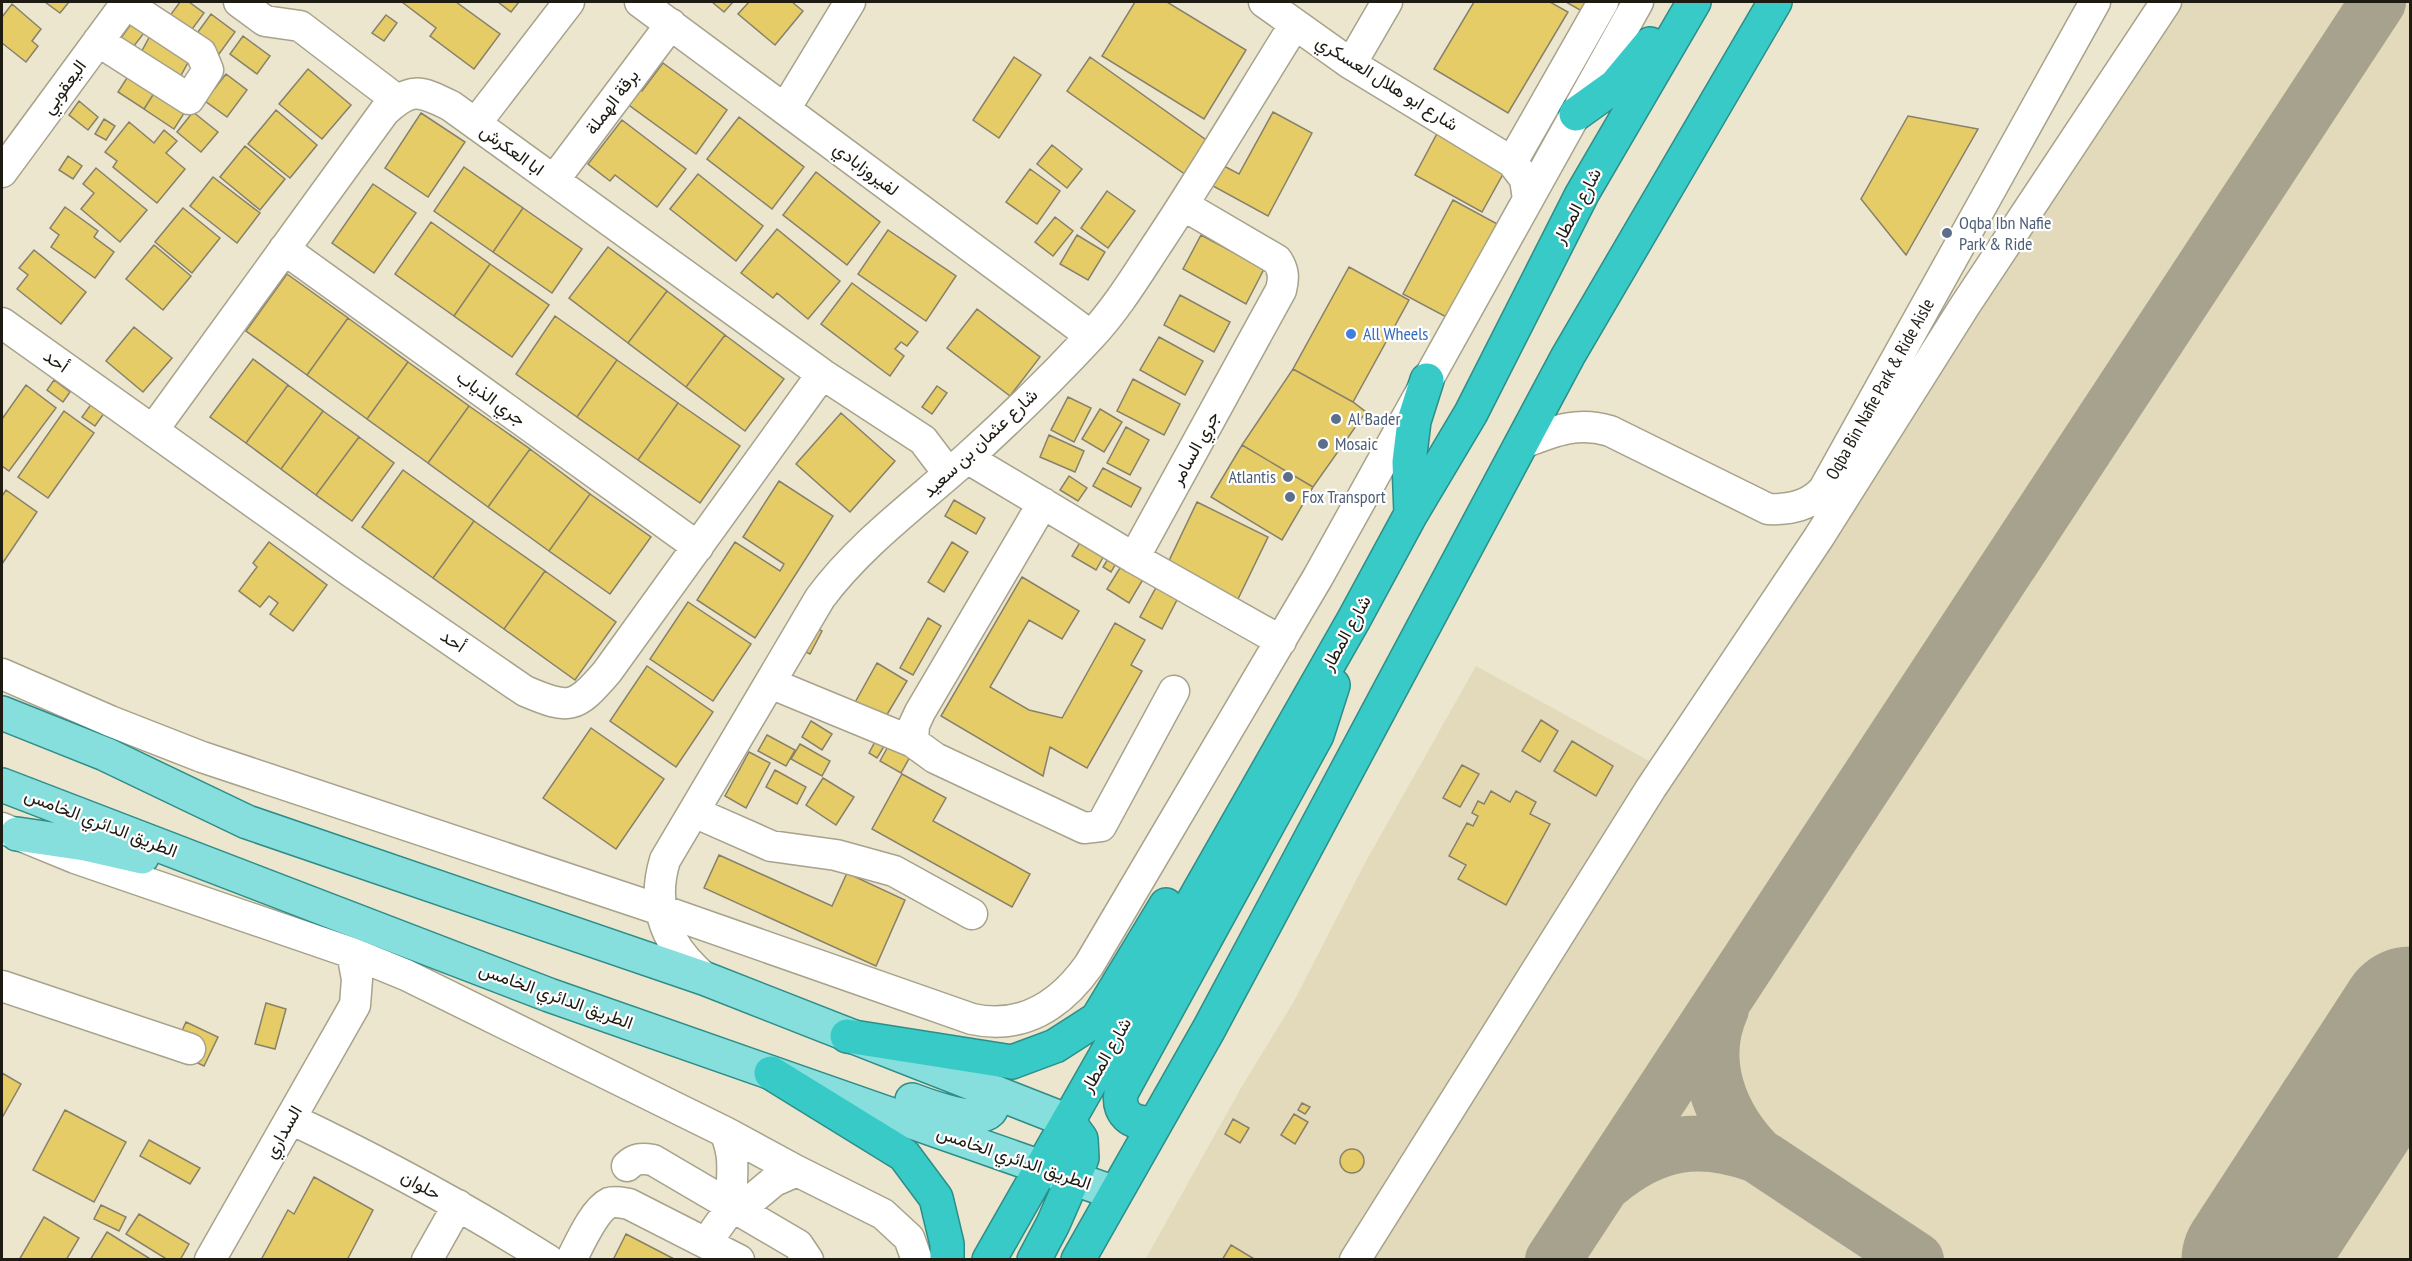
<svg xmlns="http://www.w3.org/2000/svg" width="2412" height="1261" viewBox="0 0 2412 1261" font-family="'PT Sans Narrow',Vazirmatn,sans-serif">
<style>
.built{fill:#e2daba}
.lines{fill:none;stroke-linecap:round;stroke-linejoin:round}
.taxiway{stroke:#a6a28e;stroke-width:56}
.runway{stroke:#a6a28e;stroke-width:141}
.building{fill:#e6cc66;stroke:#87816b;stroke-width:1.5}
.minor-casing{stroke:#a7a28b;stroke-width:33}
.major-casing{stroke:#2e8d88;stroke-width:36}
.highway-casing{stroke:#2e8d88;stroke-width:36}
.minor{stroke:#fff;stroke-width:30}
.major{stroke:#87dfdd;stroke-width:33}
.highway{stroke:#37cac7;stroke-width:33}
.service-dot{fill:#5c6f8a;stroke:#fff;stroke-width:2}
.shop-dot{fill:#3f7fe0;stroke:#fff;stroke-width:2}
.labels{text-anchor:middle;stroke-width:4.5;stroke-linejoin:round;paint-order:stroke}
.street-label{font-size:18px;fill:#1e1b13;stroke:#fff}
.service-label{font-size:18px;fill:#4e5e75;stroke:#fff;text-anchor:start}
.shop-label{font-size:18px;fill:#366cbe;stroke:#fff;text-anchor:start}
</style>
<rect width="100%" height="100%" fill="#ebe6cd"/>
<path class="built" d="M2150,2H2410V1259L1145,1260L1241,1088L1293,1003L1365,863L1476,666L1653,763L1814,532L1950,303L2086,93Z"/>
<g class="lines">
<path class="taxiway" d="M1721,1009C1698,1061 1719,1116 1757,1155L1916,1260
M1607,1181C1655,1141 1699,1134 1757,1155
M1553,1260L2378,2"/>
<path class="runway" d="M2252,1260L2410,1017"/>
</g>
<path class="building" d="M45,2H69L60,13Z
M180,2H189L204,13L190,32L169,17Z
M402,2H456L500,34L474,69L430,36L436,28Z
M498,2H519L511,12Z
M712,2H733L724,12Z
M749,2H792L803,11L775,45L738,14Z
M1135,2H1167L1246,50L1204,119L1102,56Z
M1474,2H1550L1568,12L1508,113L1434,69Z
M1566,2H1594L1587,14Z
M12,4L41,29L32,41L38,46L26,62L2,43V17Z
M211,14L235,32L219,54L195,36Z
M386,15L397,23L384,41L372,33Z
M131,24L144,33L130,51L118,42Z
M151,34L192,55L178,81L137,60Z
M243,36L270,56L257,74L230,54Z
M1014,57L1041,75L999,138L973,120Z
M1090,57L1209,142L1186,175L1067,91Z
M663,63L727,110L696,154L626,103L637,88L642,91Z
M308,69L351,105L322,139L279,104Z
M132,70L158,87L144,109L118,92Z
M226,74L247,90L227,117L205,101Z
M158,87L188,107L174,129L144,109Z
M79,101L98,117L88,130L69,115Z
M276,110L317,145L290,178L248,144Z
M193,112L218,132L201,152L177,132Z
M1273,112L1312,133L1268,216L1213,186L1224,166L1239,174Z
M421,113L465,142L428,197L385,168Z
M1908,116L1978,129L1906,255L1861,199Z
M739,117L804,167L772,209L707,159Z
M104,119L115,126L106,140L95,134Z
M622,120L686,169L657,207L615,175L610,181L588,164Z
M129,122L154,143L164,130L177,141L166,153L185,169L157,203L113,167L117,161L105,152Z
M1440,128L1508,165L1482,212L1415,175Z
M1052,145L1082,169L1067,188L1037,164Z
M245,146L285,179L260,210L220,177Z
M68,156L82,166L73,179L59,170Z
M464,167L523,208L493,252L434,211Z
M96,168L147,210L120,242L81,209L94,193L83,184Z
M1030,169L1060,191L1037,224L1006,202Z
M816,172L880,222L847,265L783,215Z
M698,174L763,226L736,261L670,209Z
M213,177L260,213L237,243L190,206Z
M373,184L416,213L374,273L332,243Z
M1107,191L1135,211L1108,248L1081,228Z
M1453,200L1501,226L1450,319L1403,294Z
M65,207L98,231L94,237L114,252L95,278L51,247L59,235L50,228Z
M183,208L220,238L192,273L155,242Z
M523,208L582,249L552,293L493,252Z
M1055,217L1073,231L1053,256L1035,242Z
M431,222L490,264L454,316L395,274Z
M777,229L840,281L808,319L777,293L773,298L741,273Z
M888,230L956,276L926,321L858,274Z
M1077,235L1105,252L1088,280L1060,264Z
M1201,235L1264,269L1246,304L1183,269Z
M154,245L191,276L163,310L126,279Z
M608,247L667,291L628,343L569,298Z
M34,250L86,292L61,324L17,289L28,275L19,268Z
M490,264L549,305L512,357L454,316Z
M1349,267L1409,300L1353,402L1293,369Z
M287,274L348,318L307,375L246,331Z
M852,283L918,332L907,346L901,342L895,349L904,356L890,376L821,324Z
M667,291L725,335L686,387L628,343Z
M1180,295L1230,322L1214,352L1164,325Z
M977,309L1040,357L1010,396L947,348Z
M555,316L617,360L577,417L516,374Z
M348,318L408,362L367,419L307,375Z
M134,327L172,358L143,392L106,361Z
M725,335L784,379L745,431L686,387Z
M1159,337L1203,361L1185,395L1140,370Z
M253,359L288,385L246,443L210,417Z
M617,360L678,403L638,460L577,417Z
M408,362L469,406L428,463L367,419Z
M1293,369L1353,402L1366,412L1313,487L1242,445Z
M1133,379L1180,404L1164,435L1117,411Z
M54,380L70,392L63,402L47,390Z
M26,385L56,408L9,471L2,466V419Z
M288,385L323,411L281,469L246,443Z
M937,386L947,393L932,414L922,407Z
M1068,397L1091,408L1074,442L1051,430Z
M92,403L105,412L95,426L82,417Z
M678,403L740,446L700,503L638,460Z
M469,406L530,449L488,507L428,463Z
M1100,409L1122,422L1104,452L1082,439Z
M64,411L94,433L48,498L18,477Z
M323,411L359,437L316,495L281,469Z
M841,413L895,461L850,512L796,464Z
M1126,427L1149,440L1130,475L1107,463Z
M1049,435L1084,451L1075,472L1040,457Z
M359,437L394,463L352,521L316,495Z
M1242,445L1313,487L1282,540L1211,497Z
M530,449L590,494L549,551L488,507Z
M1103,468L1141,488L1131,507L1093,486Z
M403,470L474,521L433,578L362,527Z
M1069,476L1087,488L1078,501L1060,490Z
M779,481L833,516L755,638L697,600L735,542L780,571L784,564L743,537Z
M6,490L37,512L2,564V496Z
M590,494L651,537L610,594L549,551Z
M954,500L985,518L976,534L945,516Z
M1197,502L1268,537L1237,601L1166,567Z
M474,521L545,571L504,629L433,578Z
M1082,539L1106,552L1096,570L1072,556Z
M269,542L327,585L293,631L270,614L278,603L269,596L260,607L239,591L257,567L253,563Z
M952,542L968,552L944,592L928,582Z
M1111,554L1119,558L1111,572L1103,567Z
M1123,563L1145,576L1129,603L1107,589Z
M545,571L616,622L575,680L504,629Z
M1022,577L1079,611L1062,639L1029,620L990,687L1029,710L1062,718L1115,623L1145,640L1131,665L1142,671L1087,768L1050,747L1043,776L941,716Z
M1159,582L1180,594L1162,629L1140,617Z
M688,602L751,644L713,701L650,659Z
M928,618L941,626L913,675L900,668Z
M813,626L822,631L810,654L800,649Z
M877,663L907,681L882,723L853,706Z
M647,666L713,712L676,767L610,721Z
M1541,720L1558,731L1540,762L1522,751Z
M811,721L832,734L822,750L802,737Z
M591,728L664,779L616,849L543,798Z
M767,735L795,750L786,766L758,751Z
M877,738L886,743L877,758L869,753Z
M1572,741L1613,766L1596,796L1554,771Z
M890,743L911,755L901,773L880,761Z
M800,744L830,761L822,776L791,759Z
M749,752L770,763L746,808L725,796Z
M1462,765L1479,774L1460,807L1443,798Z
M775,770L806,787L797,804L766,787Z
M902,774L946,798L933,821L1030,874L1012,907L872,829Z
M823,778L854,797L836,825L806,805Z
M1491,791L1510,802L1516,791L1536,802L1530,814L1550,824L1506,905L1458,879L1466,865L1449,856L1467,823L1473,826L1478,816L1472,813L1478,801L1484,804Z
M719,855L832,906L847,873L905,900L876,966L704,888Z
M266,1003L286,1009L275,1049L255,1044Z
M186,1022L218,1037L204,1066L187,1058L180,1035Z
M2,1073L21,1084L3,1116L2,1115Z
M1302,1103L1310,1107L1305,1114L1298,1110Z
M65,1110L126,1142L94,1202L33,1170Z
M1294,1114L1308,1122L1295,1144L1281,1135Z
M1233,1119L1249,1128L1240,1143L1225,1134Z
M149,1140L200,1168L190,1184L140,1156Z
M1340 1161a12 12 0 1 1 24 0a12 12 0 1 1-24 0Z
M314,1177L373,1210L347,1260H261L288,1210L294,1214Z
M101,1205L126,1217L119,1231L94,1219Z
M139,1214L189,1244L180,1260H168L126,1234Z
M44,1217L79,1238L66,1260H19Z
M107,1232L152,1260H90Z
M626,1234L676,1260H613Z
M1231,1245L1256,1260H1222Z"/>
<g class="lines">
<g class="minor-casing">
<path id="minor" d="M239,2L265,21L300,26L397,100
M640,2L1091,336
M1264,2L1351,64L1512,162L1525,179L1528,199
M98,41L189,99L208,70L201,53L125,3
M1351,64L1387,2
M785,109L850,2
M476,123L569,2
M1512,162L1603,2
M2,172L127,2
M554,180L671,24
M284,249L698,547
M2,323L350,571L525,691C570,710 575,709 607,672L822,374
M153,430L384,112C411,87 419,90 451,106L822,374L923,440L948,473
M1523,443C1554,431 1578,421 1610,431L1768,509C1790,510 1810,506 1824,489L2095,2
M967,458L1134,558L1281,641
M1043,503L920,712L914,725L913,742L935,758L1084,828L1101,826L1174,691
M1134,558L1281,290C1284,278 1284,271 1277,260L1183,205
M2,674L110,721L202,757L661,910L972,1019C1022,1030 1060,1006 1089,965L1318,577L1638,2
M770,683L913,742
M694,812L771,846L836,855L894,871L972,914
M2,828L75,858L352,953L406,975L725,1132L797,1171L883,1214L909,1238L917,1260
M706,979C668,948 650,909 665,860L820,598C861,543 917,503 968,457C1010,419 1052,378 1091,336C1118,307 1138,273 1160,240C1207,169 1250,96 1295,24
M2,986L190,1049
M291,1119C379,1161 465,1207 548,1260
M725,1132C738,1163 729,1176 733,1205
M627,1166C635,1158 642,1158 653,1160L798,1245L808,1260
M706,1243L733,1205L750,1201L774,1181L797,1171
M210,1260L355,1005L357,979L352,953
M427,1260L458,1205
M571,1260C579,1245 594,1210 609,1203C615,1201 623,1203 629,1204L739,1260
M1355,1260L1651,788L1819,537L1964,307L2166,2"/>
</g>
<g class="major-casing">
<path id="major" d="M2,713L105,754L247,822L706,979L1068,1121
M2,785L549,995L1115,1193
M17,834L85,844L142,857
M912,1100C928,1106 977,1125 990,1111C994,1106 995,1098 997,1093"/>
</g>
<g class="highway-casing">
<path id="highway" d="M1576,114L1615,86L1650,44
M1411,514L1409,462L1414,421L1427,380
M847,1036L1012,1062L1055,1046L1097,1019L1166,905
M771,1073L904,1155L936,1198L947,1244V1260
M1156,1121C1136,1127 1117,1116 1121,1093L1317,735L1333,685
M989,1260L1353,621L1411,514L1471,413L1582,194L1694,2
M1034,1260L1053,1224L1082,1158L1081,1139L1068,1121
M1078,1260L1209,1029L1568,356L1775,2"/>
</g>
<use href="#minor" class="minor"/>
<use href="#major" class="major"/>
<use href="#highway" class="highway"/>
</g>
<g class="service-dot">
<circle cx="1947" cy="233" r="6"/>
<circle cx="1336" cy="419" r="6"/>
<circle cx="1323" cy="444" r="6"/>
<circle cx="1288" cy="477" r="6"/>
<circle cx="1290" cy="497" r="6"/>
</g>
<circle class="shop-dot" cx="1351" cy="334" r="6"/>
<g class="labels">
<g class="street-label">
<text transform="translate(1387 83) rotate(32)" y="6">شارع ابو هلال العسكري</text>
<text transform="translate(64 87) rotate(-54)" y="6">اليعقوبي</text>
<text transform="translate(612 102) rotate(-53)" y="6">برقة الهملة</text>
<text transform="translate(512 150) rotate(36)" y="6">ابا العكرش</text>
<text transform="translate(866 169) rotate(37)" y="6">لفيروزابادي</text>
<text transform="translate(1577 206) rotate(-62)" y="6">شارع المطار</text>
<text transform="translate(56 361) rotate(35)" y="6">أحد</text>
<text transform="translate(1880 389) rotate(-61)" y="6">Oqba Bin Nafie Park &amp; Ride Aisle</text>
<text transform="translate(491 398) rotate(36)" y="6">جري الذياب</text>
<text transform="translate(980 443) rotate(-43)" y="6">شارع عثمان بن سعيد</text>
<text transform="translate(1195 448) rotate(-61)" y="6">جري السامر</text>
<text transform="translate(1346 633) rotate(-61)" y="6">شارع المطار</text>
<text transform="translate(453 641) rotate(34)" y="6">أحد</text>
<text transform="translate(101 823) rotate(21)" y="6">الطريق الدائري الخامس</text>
<text transform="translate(556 996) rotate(20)" y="6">الطريق الدائري الخامس</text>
<text transform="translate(1106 1055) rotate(-60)" y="6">شارع المطار</text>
<text transform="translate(283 1132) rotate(-60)" y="6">السداري</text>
<text transform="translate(1014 1158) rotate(19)" y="6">الطريق الدائري الخامس</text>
<text transform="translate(421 1185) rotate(29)" y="6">حلوان</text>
</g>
<g class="service-label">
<text x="1959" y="229">Oqba Ibn Nafie<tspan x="1959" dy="21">Park &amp; Ride</tspan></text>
<text x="1348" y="425">Al Bader</text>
<text x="1335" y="450">Mosaic</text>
<text x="1276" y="483" text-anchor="end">Atlantis</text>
<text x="1302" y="503">Fox Transport</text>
</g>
<g class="shop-label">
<text x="1363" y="340">All Wheels</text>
</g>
</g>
<rect width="2412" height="1261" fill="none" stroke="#1e1b13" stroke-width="6"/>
</svg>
